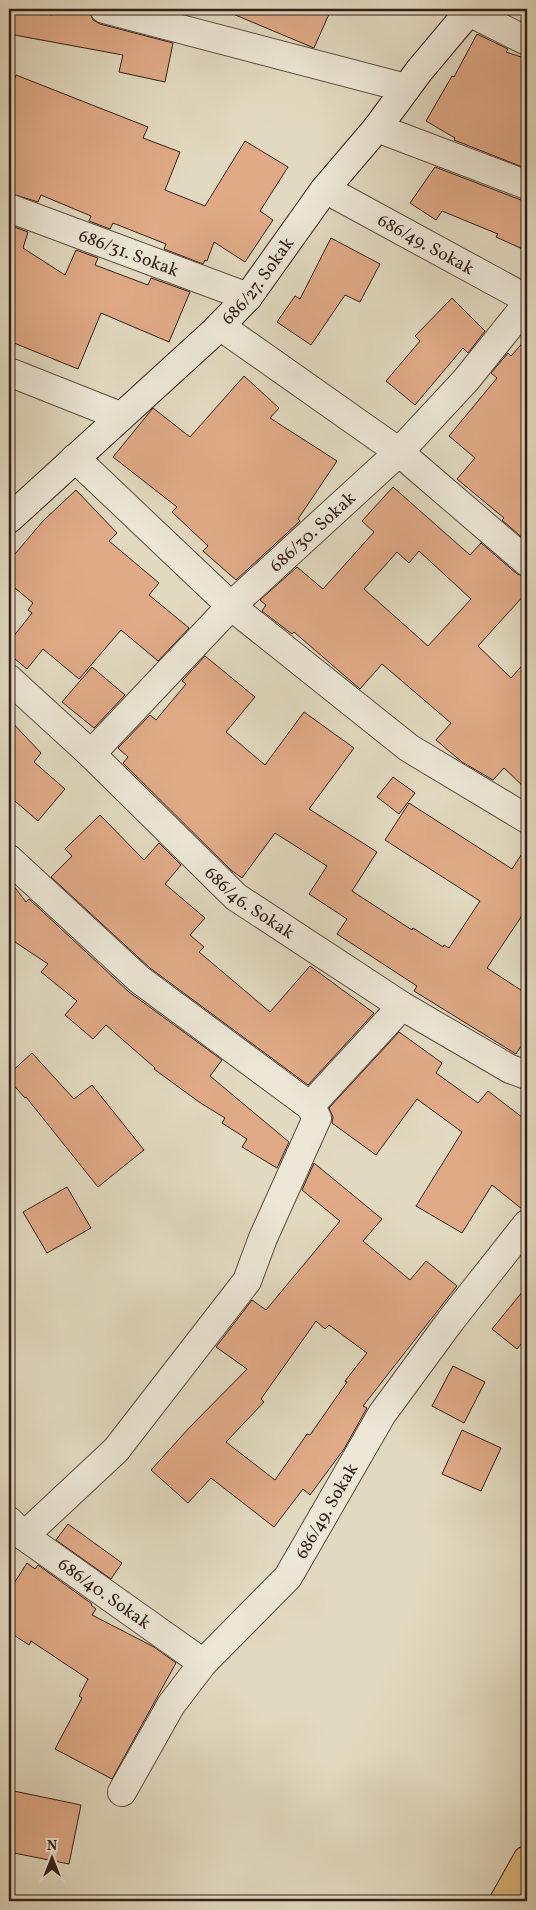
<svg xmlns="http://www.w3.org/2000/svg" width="536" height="1910" viewBox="0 0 536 1910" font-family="Vollkorn,serif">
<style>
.building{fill:#e0aa87;stroke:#321e17;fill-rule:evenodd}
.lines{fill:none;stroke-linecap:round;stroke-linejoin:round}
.street-casing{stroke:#5e4d41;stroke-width:30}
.secondary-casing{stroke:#321e17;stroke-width:30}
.highway-casing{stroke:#321e17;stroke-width:30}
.street{stroke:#ece7d6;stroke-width:28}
.secondary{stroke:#ece7d6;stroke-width:28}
.highway{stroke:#e1bd80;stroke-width:28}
.labels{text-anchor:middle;stroke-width:4;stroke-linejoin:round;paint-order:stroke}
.street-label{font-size:18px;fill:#321e17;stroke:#ece7d6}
</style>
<rect width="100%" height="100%" fill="#e2dac0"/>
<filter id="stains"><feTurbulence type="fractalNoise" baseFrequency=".004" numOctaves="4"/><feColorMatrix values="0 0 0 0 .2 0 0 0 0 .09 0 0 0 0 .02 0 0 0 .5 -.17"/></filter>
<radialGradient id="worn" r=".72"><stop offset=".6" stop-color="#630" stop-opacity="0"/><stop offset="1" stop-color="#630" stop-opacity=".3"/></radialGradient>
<path class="building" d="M9,9H27L52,15L53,9H75L89,11L93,20L100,24L173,43L165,82L119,72L123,55L9,34Z
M221,9H316L329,14L314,48Z
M477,34L508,49L506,52L527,59V163L525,168L454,140L455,138L426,121L452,76L454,77Z
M16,75L148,127L143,138L180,152L165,190L205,206L245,141L288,167L260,211L273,220L245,262L214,242L207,261L205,260L203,264L164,249L166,244L113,223L110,229L89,221L91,216L41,195L38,202L9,193V93Z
M435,167L521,200H527V251L496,237L498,234L442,211L436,220L410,203Z
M9,225L28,232L23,248L65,275L76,250L98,258L95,265L148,285L151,278L190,292L169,342L101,313L78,369L9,341Z
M331,238L380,264L360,302L345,295L311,345L277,322L295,296L300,299Z
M452,298L485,331L468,353L463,348L415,405L386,381L420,341L415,336Z
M527,338V542L502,520L504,518L457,479L475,458L449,436L497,378L491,373L508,353L511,356Z
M244,376L279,408L270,418L337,461L298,519L300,521L299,522L236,580L203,551L208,546L172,512L177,507L113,457L153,408L190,437Z
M393,487L470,555L481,543L517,574L527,577V592L478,646L511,678L527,660V790L504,768L493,780L462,762L436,740L451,723L382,664L360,689L294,632L292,634L262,611L266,605L260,600L297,567L323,589L374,532L362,521ZM419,551L471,599L428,646L364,589L397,552L409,563Z
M76,490L117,533L109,541L159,583L149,595L189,628L158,661L121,630L79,679L43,649L27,669L9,654V642L32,613L28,610L33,603L9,583V561L43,521Z
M205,656L255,697L226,732L265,765L304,712L354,748L309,809L377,852L352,891L412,930L413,928L443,947L444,945L449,948L480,901L385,840L409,803L512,869L527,846V908L487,968L527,994V1037L516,1054L414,991L417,986L337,934L347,919L309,894L327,866L275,833L242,878L231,870L123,763L128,757L118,748L150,715L156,720L186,684L182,681Z
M92,667L125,695L94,728L62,702Z
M9,719L41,753L34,762L65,789L38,821L9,796Z
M393,777L415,793L399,814L377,797Z
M100,815L144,860L159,843L181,865L165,884L205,918L190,935L204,947L199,952L270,1012L310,966L374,1013L308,1085L150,968L51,877L72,856L65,849Z
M9,880L26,902L29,899L129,992L222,1060L210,1076L289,1142L277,1168L242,1147L247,1139L222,1123L225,1118L199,1102L154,1069L155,1068L106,1025L93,1039L65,1015L77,1001L41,972L48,964L9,938Z
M399,1032L442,1063L436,1073L478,1103L488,1091L527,1121V1209H522L492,1185L462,1233L416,1206L462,1132L417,1099L376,1155L332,1123L333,1117L329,1108Z
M32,1053L74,1099L92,1085L144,1150L98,1187L26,1097L25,1098L9,1080V1074Z
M314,1163L382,1219L363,1241L410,1280L426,1261L457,1286L363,1406L367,1408L344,1449L310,1495L303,1489L274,1527L211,1478L188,1503L151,1470L189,1428L247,1369L216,1347L252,1300L266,1310L340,1221L302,1190ZM316,1321L325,1329L329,1325L367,1353L345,1381L347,1382L310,1435L307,1434L275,1480L226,1442L264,1402L261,1399Z
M67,1187L91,1228L47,1253L23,1212Z
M527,1286V1337L517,1349L492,1329Z
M453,1366L485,1382L464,1423L432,1406Z
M462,1430L501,1448L481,1491L442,1474Z
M68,1524L122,1563L111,1579L56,1540Z
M27,1563L35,1569L38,1565L92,1604L91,1605L96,1609L92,1615L154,1647L176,1663L112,1779L55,1749L82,1698L79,1696L88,1679L31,1641L29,1645L9,1632V1591Z
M9,1790L81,1805L69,1864L9,1852Z"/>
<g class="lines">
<g class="street-casing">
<g id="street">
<path d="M104,9L406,88"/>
<path d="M469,12L527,41"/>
<path d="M377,128L527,185"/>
<path id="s1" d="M325,189L527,299"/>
<path id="s2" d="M9,208L248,297"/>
<path d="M220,326L399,452L527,562"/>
<path d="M9,372L120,416"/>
<path d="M75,458L231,606L409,748L527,819"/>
<path id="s3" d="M9,679L91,754L236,897L402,1006L510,1069L527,1075"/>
<path id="s4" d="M91,754L231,606L399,452L466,380L527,304"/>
<path d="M9,859L140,980L310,1106L317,1118L263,1238L247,1281L116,1450L24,1536"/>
<path d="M310,1106L402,1006"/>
<path id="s5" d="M9,1521L24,1536L203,1663"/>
<path id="s6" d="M122,1792L171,1705L203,1663L288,1577L382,1414L451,1320L527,1224"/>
</g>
</g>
<g class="secondary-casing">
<g id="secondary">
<path id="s7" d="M9,519L215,331L248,297L325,189L377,128L419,71L471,9"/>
</g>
</g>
<g class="highway-casing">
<path id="highway" d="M504,1901L527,1860"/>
</g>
<use href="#street" class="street"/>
<use href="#secondary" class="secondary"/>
<use href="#highway" class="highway"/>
</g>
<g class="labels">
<g class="street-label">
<text dy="6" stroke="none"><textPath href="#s1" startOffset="115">686/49. Sokak</textPath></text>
<text dy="6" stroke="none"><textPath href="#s2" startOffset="128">686/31. Sokak</textPath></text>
<text dy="6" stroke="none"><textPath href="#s7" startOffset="345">686/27. Sokak</textPath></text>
<text dy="6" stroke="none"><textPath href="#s4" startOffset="314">686/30. Sokak</textPath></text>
<text dy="6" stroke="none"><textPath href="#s3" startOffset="329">686/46. Sokak</textPath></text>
<text dy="6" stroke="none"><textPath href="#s6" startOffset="350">686/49. Sokak</textPath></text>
<text dy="6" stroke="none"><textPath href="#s5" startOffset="120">686/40. Sokak</textPath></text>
</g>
</g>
<rect width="536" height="1910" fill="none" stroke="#e2dac0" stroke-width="30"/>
<rect x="10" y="10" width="516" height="1890" fill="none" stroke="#321e17" stroke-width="2.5"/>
<rect x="15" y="15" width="506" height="1880" fill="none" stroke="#321e17"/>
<g transform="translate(52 1858)" stroke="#ece7d6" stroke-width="4" paint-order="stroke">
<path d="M0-4L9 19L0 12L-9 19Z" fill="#321e17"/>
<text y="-8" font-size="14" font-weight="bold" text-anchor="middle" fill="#321e17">N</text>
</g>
<rect width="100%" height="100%" filter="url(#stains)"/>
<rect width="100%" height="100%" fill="url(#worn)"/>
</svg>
